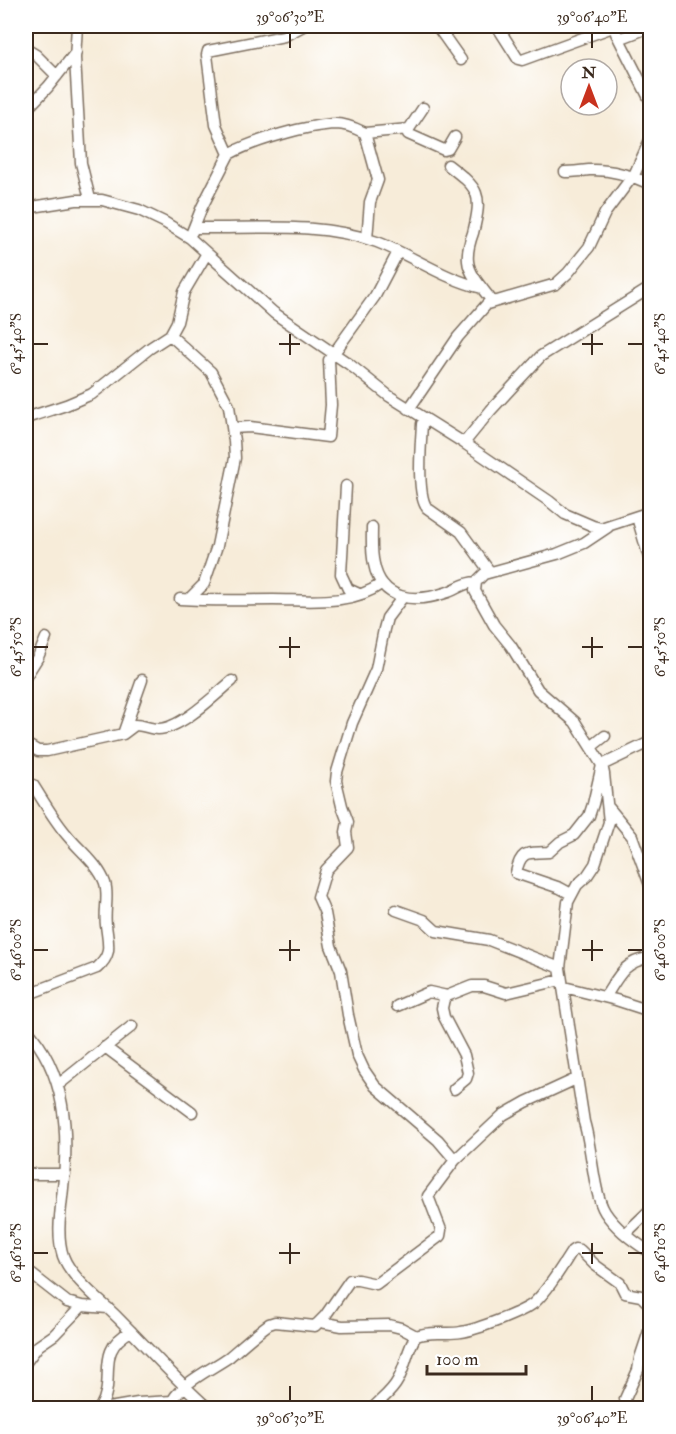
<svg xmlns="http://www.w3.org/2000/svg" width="676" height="1434" viewBox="0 0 676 1434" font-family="'IM FELL Double Pica',serif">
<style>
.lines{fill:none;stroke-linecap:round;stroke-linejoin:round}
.minor-casing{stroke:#7d6e5f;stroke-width:13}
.minor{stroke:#fff;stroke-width:10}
.ticks{fill:none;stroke:#3b2a1e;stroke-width:2}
.neatline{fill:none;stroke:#3b2a1e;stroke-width:2}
.ticks-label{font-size:15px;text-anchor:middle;fill:#3b2a1e}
</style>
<rect width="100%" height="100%" fill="#fff"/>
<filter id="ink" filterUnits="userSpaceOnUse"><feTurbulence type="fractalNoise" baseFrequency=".0167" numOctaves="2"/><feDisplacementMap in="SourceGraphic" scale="12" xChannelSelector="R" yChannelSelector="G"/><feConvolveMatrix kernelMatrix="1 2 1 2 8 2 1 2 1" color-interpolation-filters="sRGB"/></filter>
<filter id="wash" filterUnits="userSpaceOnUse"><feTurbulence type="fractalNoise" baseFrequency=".008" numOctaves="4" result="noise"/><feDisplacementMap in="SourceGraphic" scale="24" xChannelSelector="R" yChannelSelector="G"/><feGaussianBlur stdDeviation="1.35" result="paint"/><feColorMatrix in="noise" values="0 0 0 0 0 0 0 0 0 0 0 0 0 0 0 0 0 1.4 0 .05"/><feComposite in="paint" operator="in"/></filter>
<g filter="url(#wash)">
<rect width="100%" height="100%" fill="#f7ecd9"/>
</g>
<g filter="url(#ink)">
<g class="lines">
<g class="minor-casing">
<path id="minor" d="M77,26L75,58L81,163L90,199
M437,26L461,60
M497,26L518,59L522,60L613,27
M616,33L619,39L650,27
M619,39L650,100
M26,49L36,55L57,76
M26,110L48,87L76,52
M407,130L408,134L444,150L448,149L455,137
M365,133L409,129L423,108
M229,154C255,140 307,125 336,124C345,124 355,128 363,132L365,133L378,180L370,202L367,239
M448,165C479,189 483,193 473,233C470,241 467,252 468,261C469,275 484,290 492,301
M565,172C573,172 581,171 589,170C612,169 631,175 650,184
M26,208L76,200H102L139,210L164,222L190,238L274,313L349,364L389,396L464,443L549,501L565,514L593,526L601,528L650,512
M194,228C255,229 318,221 377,242C413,256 444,279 482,288
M192,232L202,207L229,154L216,125L207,55L208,51L284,36L303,26
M170,335L211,372L229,406L234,441L235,458L217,546L204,584L189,599
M409,409L458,337L487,304L556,284L568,273L589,247L605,213L635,173L650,140
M26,418L66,405L92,394L150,348L170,335L177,322L184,292L207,253
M424,418L422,424C421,443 416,494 427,508L461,532L490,572
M233,428L250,427L328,437L331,405L329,360L375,296L398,252
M464,443L491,410L541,356L650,288
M346,486L341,574L348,589L359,594
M637,517L650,561
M372,527C372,539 371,552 374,564C381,601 415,603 445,593C456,590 464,582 476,582
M608,527L584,543L557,554L484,574L476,582L475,591L494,625L511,646L538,690L575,722L602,765L604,774L609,822L595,864L587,876L577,885L568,902L560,968L584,1122C592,1147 593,1193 605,1212C616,1229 634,1242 650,1252
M402,598L387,618L384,629L376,669L352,723L337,772L336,781L342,806L348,822L346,832L348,847L326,870L318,897L325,913L331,946L341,971L348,1015L357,1055L364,1070L375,1086L438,1140L455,1160
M180,599C211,601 241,600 273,600C308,600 351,606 381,584
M26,676L38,657L46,638
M123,734L142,680
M26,744L38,751H47L123,734L135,725C143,725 150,729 158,729C181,729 215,695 232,681
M591,747L605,736
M609,808L632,836L650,885
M571,894L560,888L516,873C521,847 531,854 549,852L560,842L574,835L589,816L593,804L602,765L650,742
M396,910L424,920L436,931L489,940L560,968
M564,987L616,1000L650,1011
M26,995L97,968C113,954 108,944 106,925C104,911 109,896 105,883C99,865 79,850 67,835C54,820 44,802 33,785
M605,997C618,978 623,962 648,958L650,954
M397,1006L429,992L447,996
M26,1029C66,1072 69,1132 63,1188C61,1210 56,1234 63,1256C71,1278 101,1301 118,1318C148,1348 176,1380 208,1408
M105,1047L192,1112
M58,1085L132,1026
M454,1089L466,1079L468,1073L464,1055L444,1017L442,1008L444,999L447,996L472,986H484L506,993L561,980
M26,1174H65
M625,1234L650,1210
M26,1270L67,1302L82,1306L108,1308
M321,1322L342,1326L389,1325L401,1328L416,1336C431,1330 446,1335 461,1332C476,1330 523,1312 534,1303C549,1289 561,1268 572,1251L575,1249L580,1250L595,1265L620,1283L625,1293L641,1296L650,1305
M26,1362L38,1346L54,1335L82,1306
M100,1408C118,1378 93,1352 131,1331
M109,1408L138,1403L172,1401
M169,1408C177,1384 209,1371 229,1357C242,1346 255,1334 269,1324L275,1322L315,1326L325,1316L350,1280H358L376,1284L440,1236L441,1230L428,1196L455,1160L503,1115L526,1102L576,1079
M373,1408C381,1399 392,1392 398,1380C406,1366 407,1349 416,1336
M631,1408L626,1404L625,1399L638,1370L640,1358L650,1328"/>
</g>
<use href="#minor" class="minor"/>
</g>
</g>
<path class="ticks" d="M290,33V48M592,33V48M290,334V355M592,334V355M33,344H48M279,344H300M582,344H603M628,344H643M290,637V658M592,637V658M33,647H48M279,647H300M582,647H603M628,647H643M290,940V961M592,940V961M33,950H48M279,950H300M582,950H603M628,950H643M290,1243V1264M592,1243V1264M33,1253H48M279,1253H300M582,1253H603M628,1253H643M290,1386V1401M592,1386V1401"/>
<rect width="676" height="1434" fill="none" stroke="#fff" stroke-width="66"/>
<g transform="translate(589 87)"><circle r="28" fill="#ffffff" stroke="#b1aaa5" stroke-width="1.5"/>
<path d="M0-4.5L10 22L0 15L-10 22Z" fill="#c8321e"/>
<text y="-9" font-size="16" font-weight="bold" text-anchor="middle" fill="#3b2a1e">N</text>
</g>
<path d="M427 1365v9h99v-9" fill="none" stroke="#3b2a1e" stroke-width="3"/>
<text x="436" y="1365" font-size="18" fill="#3b2a1e" stroke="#ffffff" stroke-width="4.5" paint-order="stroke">100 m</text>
<rect x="33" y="33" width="610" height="1368" class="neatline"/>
<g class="ticks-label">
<text x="290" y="22">39°06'30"E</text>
<text x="592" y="22">39°06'40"E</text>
<text transform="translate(16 344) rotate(-90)" y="5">6°45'40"S</text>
<text transform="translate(660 344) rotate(-90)" y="5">6°45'40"S</text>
<text transform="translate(16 647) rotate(-90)" y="5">6°45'50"S</text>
<text transform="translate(660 647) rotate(-90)" y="5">6°45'50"S</text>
<text transform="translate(16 950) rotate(-90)" y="5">6°46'00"S</text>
<text transform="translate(660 950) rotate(-90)" y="5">6°46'00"S</text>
<text transform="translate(16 1253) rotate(-90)" y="5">6°46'10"S</text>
<text transform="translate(660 1253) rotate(-90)" y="5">6°46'10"S</text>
<text x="290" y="1423">39°06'30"E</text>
<text x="592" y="1423">39°06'40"E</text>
</g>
</svg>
